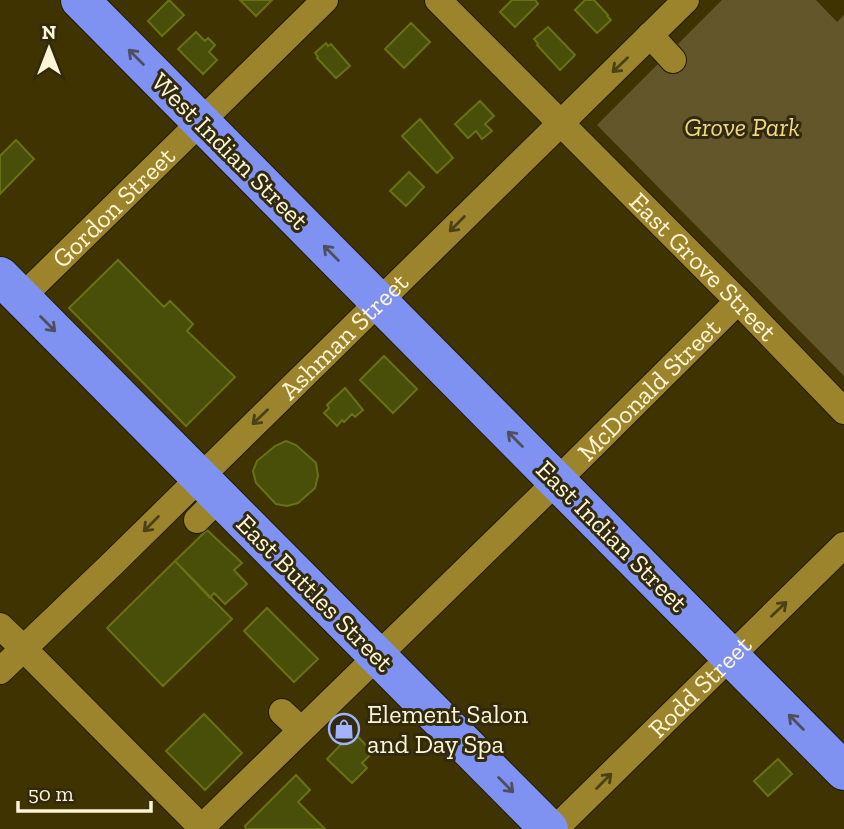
<svg xmlns="http://www.w3.org/2000/svg" width="844" height="829" viewBox="0 0 844 829" font-family="'Zilla Slab',serif">
<style>
.green{fill:#62562a}
.building{fill:#494f08;stroke:#697115;stroke-width:2}
.lines{fill:none;stroke-linecap:round;stroke-linejoin:round}
.minor-casing{stroke:#231b02;stroke-width:28}
.highway-casing{stroke:#231b02;stroke-width:40}
.minor{stroke:#9b842b;stroke-width:26}
.highway{stroke:#8092f1;stroke-width:38}
.oneway{stroke:#4d4e5e}
.oneway2{stroke:#4c4016}
.labels{text-anchor:middle;stroke-width:6;stroke-linejoin:round;paint-order:stroke}
.park-label{font-size:26px;font-style:italic;fill:#f1d880;stroke:#312a0f}
.street-label{font-size:26px;fill:#fef5d4;stroke:#312a0f}
.poi-label{font-size:26px;fill:#fef5d4;stroke:#312a0f;text-anchor:start}
</style>
<rect width="100%" height="100%" fill="#3f3301"/>
<path class="green" d="M722,0H816L837,22L844,15V376L597,125Z"/>
<path class="building" d="M169,0L184,15L162,36L148,21Z
M240,0H272L256,16Z
M512,0H535L538,4L515,27L500,12Z
M585,0H594L608,15L607,16L611,20L597,33L575,10Z
M411,23L430,42L404,68L385,49Z
M548,27L575,55L560,70L537,45L538,44L534,39Z
M196,32L205,41L208,38L215,45L209,52L217,60L203,74L178,49Z
M326,43L328,46L331,44L350,66L336,78L317,58L318,57L315,53Z
M480,101L494,116L485,124L492,131L482,139L476,131L468,138L455,124Z
M420,119L453,158L437,173L402,136Z
M16,140L34,159L0,194V156Z
M409,172L424,187L406,206L390,191Z
M118,260L164,307L170,301L193,324L187,331L235,377L186,426L69,308Z
M384,356L417,389L393,413L360,380Z
M345,388L363,410L355,417L352,414L344,422L342,420L337,426L324,413L329,408L327,405Z
M286,441L296,445L316,463L318,476L315,488L298,503L287,506L276,504L256,483L253,471L257,461L275,446Z
M207,530L242,563L234,570L247,584L225,604L214,593L210,598L175,561Z
M175,561L232,619L163,686L107,628Z
M267,608L318,659L294,682L244,631Z
M204,714L242,753L205,790L166,751Z
M353,732L373,752L362,763L367,768L352,783L327,759Z
M778,759L792,774L768,796L754,781Z
M296,775L310,790L298,802L325,829H246L245,826Z"/>
<g class="lines">
<g class="minor-casing">
<g id="minor">
<path id="s1" d="M438,0L738,301L844,411"/>
<path d="M650,35L673,60"/>
<path id="s2" d="M22,297L325,0"/>
<path d="M197,520L220,497"/>
<path d="M0,626L23,648L203,829"/>
<path id="s3" d="M0,671L111,565L686,0"/>
<path d="M282,712L301,730"/>
<path id="s4" d="M200,829L557,481L738,301"/>
<path id="s5" d="M555,829L844,545"/>
</g>
</g>
<g class="highway-casing">
<path id="highway" d="M80,0L844,771
M0,276L549,829"/>
</g>
<use href="#minor" class="minor"/>
<use href="#highway" class="highway"/>
</g>
<defs><path id="oneway-shaft" d="M-6 0H5M1.5-3L5.5 0L1.5 3" fill="none" stroke-width="1.6" stroke-linecap="round" stroke-linejoin="round" transform="scale(1.75)"/></defs>
<g class="oneway">
<use href="#oneway-shaft" transform="translate(136 57) rotate(-135)"/>
<use href="#oneway-shaft" transform="translate(331 253) rotate(-135)"/>
<use href="#oneway-shaft" transform="translate(48 324) rotate(45)"/>
<use href="#oneway-shaft" transform="translate(515 439) rotate(-135)"/>
<use href="#oneway-shaft" transform="translate(796 722) rotate(-135)"/>
<use href="#oneway-shaft" transform="translate(506 785) rotate(45)"/>
</g>
<g class="oneway2">
<use href="#oneway-shaft" transform="translate(620 65) rotate(136)"/>
<use href="#oneway-shaft" transform="translate(457 224) rotate(135)"/>
<use href="#oneway-shaft" transform="translate(260 417) rotate(136)"/>
<use href="#oneway-shaft" transform="translate(151 524) rotate(135)"/>
<use href="#oneway-shaft" transform="translate(779 609) rotate(-44)"/>
<use href="#oneway-shaft" transform="translate(604 781) rotate(-45)"/>
</g>
<defs>
<g id="shop-ring" transform="scale(1.575)"><circle r="9.5" fill="#312a0f" stroke="#a2b2fd" stroke-width="1.5"/><path d="M-5-2.5h2.3a2.7 3.5 0 0 1 5.4 0H5L5.5 6h-11ZM-1.5-2.5h3a1.5 2.3 0 0 0-3 0Z" fill="#a2b2fd"/></g>
</defs>
<g fill-rule="evenodd">
<use href="#shop-ring" x="344" y="729"/>
</g>
<g class="labels">
<g class="park-label">
<text x="742" y="136">Grove Park</text>
</g>
<g class="street-label">
<text transform="translate(230 151) rotate(45)" y="9">West Indian Street</text>
<text dy="9" stroke="none"><textPath href="#s2" startOffset="128">Gordon Street</textPath></text>
<text dy="9" stroke="none"><textPath href="#s1" startOffset="376">East Grove Street</textPath></text>
<text dy="9" stroke="none"><textPath href="#s3" startOffset="480">Ashman Street</textPath></text>
<text dy="9" stroke="none"><textPath href="#s4" startOffset="628">McDonald Street</textPath></text>
<text transform="translate(612 536) rotate(45)" y="9">East Indian Street</text>
<text transform="translate(315 593) rotate(45)" y="9">East Buttles Street</text>
<text dy="9" stroke="none"><textPath href="#s5" startOffset="203">Rodd Street</textPath></text>
</g>
<g class="poi-label">
<text x="367" y="723">Element Salon<tspan x="367" dy="30">and Day Spa</tspan></text>
</g>
</g>
<g transform="translate(49 49)" stroke="#312a0f" stroke-width="5" paint-order="stroke">
<path d="M0-5L12 26L0 18L-12 26Z" fill="#fef5d4"/>
<text y="-10" font-size="19" font-weight="bold" text-anchor="middle" fill="#fef5d4">N</text>
</g>
<path d="M18 801v10h133v-10" fill="none" stroke="#fef5d4" stroke-width="3.5"/>
<text x="28" y="801" font-size="21" fill="#fef5d4" stroke="#312a0f" stroke-width="5" paint-order="stroke">50 m</text>
</svg>
